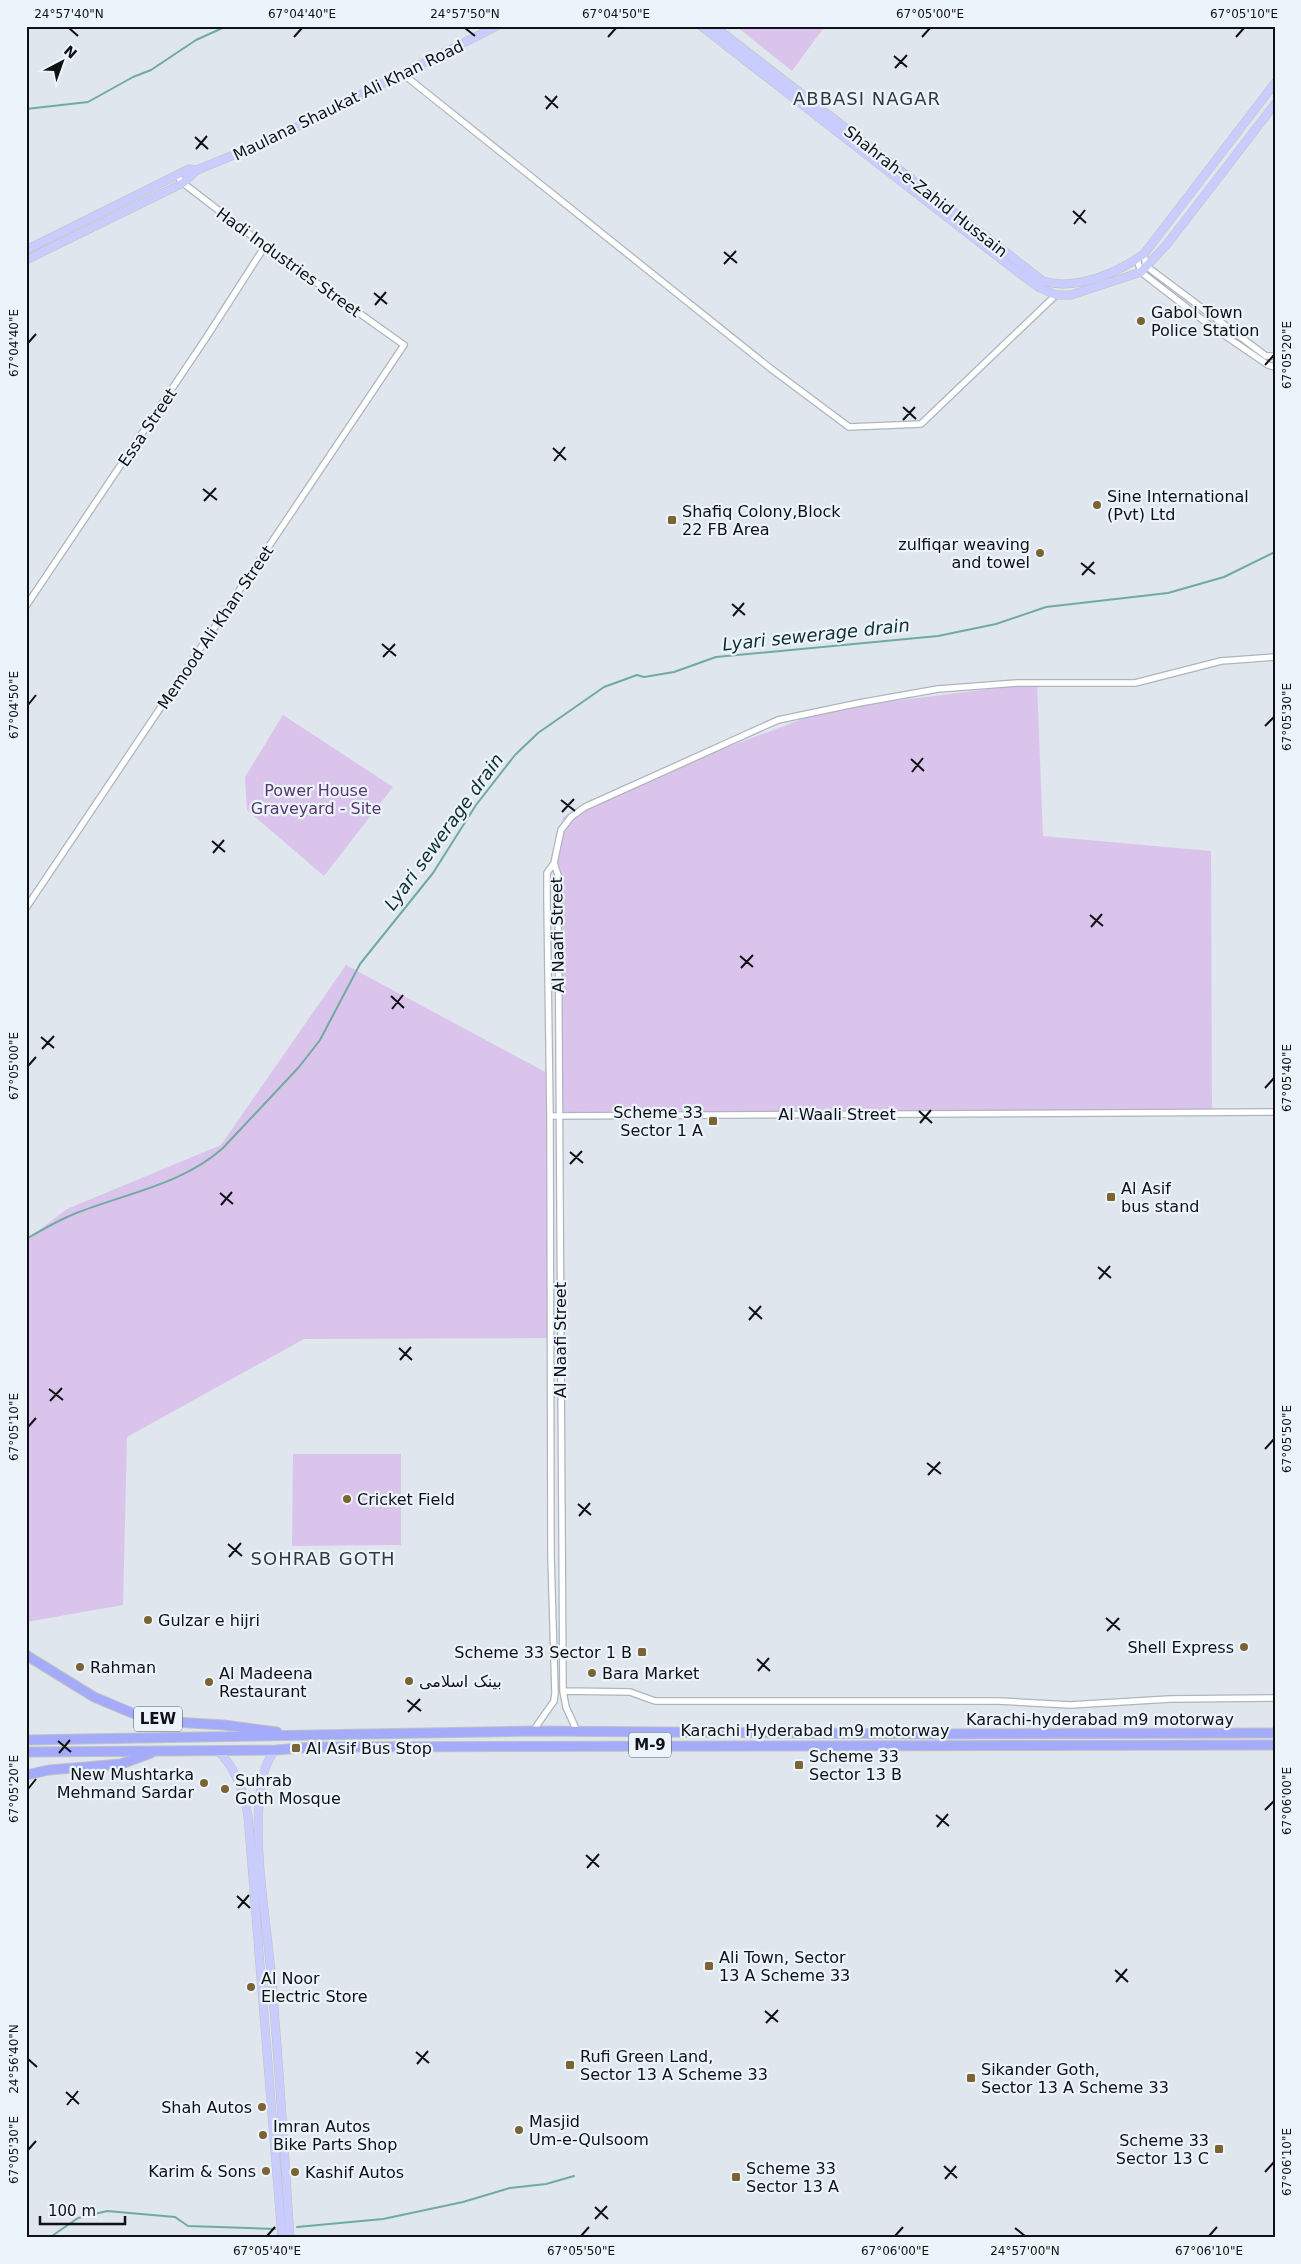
<svg xmlns="http://www.w3.org/2000/svg" width="1301" height="2264" viewBox="0 0 1301 2264" font-family="'DejaVu Sans',Vazirmatn,sans-serif">
<style>
.green{fill:#dbc4eb}
.lines{fill:none;stroke-linecap:round;stroke-linejoin:round}
.stream{stroke:#70aba0;stroke-width:2}
.minor-casing{stroke:#aeb5bc;stroke-width:8}
.major-casing{stroke:#c1c1c2;stroke-width:9}
.highway-casing{stroke:#c1c1c2;stroke-width:11}
.minor{stroke:#fff;stroke-width:5.5}
.major{stroke:#c8cdfd;stroke-width:8}
.highway{stroke:#a4abfb;stroke-width:9}
.ticks{fill:none;stroke:#0f1114;stroke-width:2}
.poi-dot{fill:#7b6333;stroke:#ecf4fb;stroke-width:2}
.labels{text-anchor:middle;stroke-width:4.5;stroke-linejoin:round;paint-order:stroke}
.shield{fill:#ecf4fb;stroke:#515559;stroke-width:1}
.shield-label{font-size:15px;font-weight:bold;fill:#0f1114}
.street-label{font-size:16px;fill:#0f1114;stroke:#ecf4fb}
.poi-label{font-size:16px;fill:#0f1114;stroke:#ecf4fb;text-anchor:start}
.park-label{font-size:16px;fill:#59376c;stroke:#ecf4fb}
.neighbourhood-label{font-size:18px;letter-spacing:1px;fill:#343a40;stroke:#ecf4fb}
.water-label{font-size:18px;font-style:italic;fill:#112f2a;stroke:#ecf4fb}
.neatline{fill:none;stroke:#0f1114;stroke-width:2}
.ticks-label{font-size:12px;text-anchor:middle;fill:#0f1114}
</style>
<rect width="100%" height="100%" fill="#dfe6ed"/>
<path class="green" d="M736,26H825L792,71Z
M1037,683L1043,836L1211,851L1212,1113L560,1116L556,848L563,817L693,760L829,709Z
M283,715L393,787L324,876L247,810L245,777Z
M346,965L549,1074V1338L304,1339L127,1437L123,1605L26,1622V1240L67,1209L221,1145Z
M293,1454H401V1545L292,1546Z"/>
<g class="lines">
<path class="stream" d="M26,109L88,102L133,77L151,70L196,40L227,26
M26,1239C42,1230 57,1221 74,1214C123,1194 182,1185 223,1148L299,1067L320,1040L360,964L433,873L476,805L515,755L538,733L604,687L637,675L644,677L674,672L716,657L938,636L996,624L1046,607L1168,593L1224,577L1275,552
M297,2227L383,2219L463,2202L510,2188L546,2184L574,2176
M49,2238L78,2218L107,2211L175,2217L188,2226L275,2229"/>
<g class="minor-casing">
<path id="minor" d="M403,74L770,368L849,427L921,424L1056,295
M1144,254L1146,266L1266,356H1275
M1137,259L1141,272L1208,324L1268,365L1275,367
M26,606L206,338L265,246
M554,863L558,875L563,1691L566,1707L577,1731
M26,908L404,345L265,246L183,183L177,176
M550,1116L1275,1112
M563,1691L630,1692L655,1701H998L1070,1705L1170,1699L1275,1698
M533,1731L554,1701L555,1693L551,1557L550,1116L547,900V873L554,863L561,830L571,817L585,807L778,720L859,703L938,689L1017,683H1135L1221,661L1275,657"/>
</g>
<g class="major-casing">
<path id="major" d="M701,26L1019,273L1040,288L1056,295H1071L1141,272L1168,243L1275,104
M714,26L1043,281C1076,291 1117,273 1144,254L1275,83
M26,250L189,169L197,170
M26,260L183,183L197,170L273,139L497,26
M217,1750C236,1768 243,1790 248,1816L282,2238
M276,1750C263,1762 261,1786 259,1803C255,1859 266,1917 271,1973C279,2061 284,2150 290,2238"/>
</g>
<g class="highway-casing">
<path id="highway" d="M26,1655L94,1697L132,1713L174,1722L224,1725L277,1732
M26,1740L533,1731L931,1734L1275,1733
M26,1752L276,1750L312,1747L1275,1745
M26,1775L49,1770L121,1764L151,1753"/>
</g>
<use href="#minor" class="minor"/>
<use href="#major" class="major"/>
<use href="#highway" class="highway"/>
</g>
<path class="ticks" d="M69,28L78,36M465,28L475,36M294,37L302,28M608,37L616,28M922,37L930,28M1236,37L1244,28M894,56L907,67M895,68L907,55M545,96L558,108M546,109L557,96M195,137L208,149M196,149L207,136M1073,211L1086,223M1074,224L1085,210M724,252L737,263M724,264L736,251M374,293L387,304M375,305L386,292M28,343L36,334M1265,365L1274,355M903,407L916,419M903,420L915,407M553,448L566,460M554,461L565,447M203,489L217,500M204,501L216,488M1081,563L1095,574M1082,575L1094,562M732,604L745,615M733,616L744,603M382,644L396,656M383,657L395,644M28,705L36,695M1265,726L1274,717M911,759L924,771M912,772L923,758M561,800L575,811M562,812L574,799M212,841L225,852M213,853L224,840M1090,915L1103,926M1091,927L1102,914M740,956L753,967M741,968L753,955M391,996L404,1008M392,1009L403,995M41,1037L54,1048M42,1049L54,1036M28,1066L36,1057M1265,1088L1274,1078M919,1111L932,1123M920,1123L931,1110M570,1152L583,1163M570,1164L582,1151M220,1193L233,1204M221,1205L232,1192M1098,1267L1111,1278M1099,1279L1110,1266M749,1307L762,1319M749,1320L761,1306M399,1348L412,1360M400,1360L411,1347M49,1389L63,1400M50,1401L62,1388M28,1427L36,1418M1265,1449L1274,1439M927,1463L941,1474M928,1475L940,1462M578,1504L591,1515M579,1516L590,1503M228,1544L242,1556M229,1557L241,1543M1106,1618L1120,1630M1107,1631L1119,1618M757,1659L770,1671M758,1671L769,1658M407,1700L421,1711M408,1712L420,1699M58,1741L71,1752M59,1753L70,1740M28,1789L36,1779M1265,1810L1274,1801M936,1815L949,1826M937,1827L948,1814M586,1855L599,1867M587,1868L599,1854M237,1896L250,1908M238,1908L249,1895M1115,1970L1128,1982M1116,1982L1127,1969M765,2011L778,2022M766,2023L778,2010M416,2052L429,2063M28,2059L37,2067M417,2064L428,2051M66,2092L79,2104M67,2105L78,2091M28,2150L36,2141M944,2166L957,2178M1265,2172L1274,2162M945,2179L956,2166M595,2207L608,2219M595,2219L607,2206M1015,2228L1025,2236M267,2236L275,2227M581,2236L589,2227M895,2236L903,2227M1209,2236L1217,2227"/>
<g class="poi-dot">
<circle cx="1141" cy="321" r="5"/>
<circle cx="1097" cy="505" r="5"/>
<rect x="667" y="515" width="10" height="10" rx="2.5"/>
<circle cx="1040" cy="553" r="5"/>
<rect x="708" y="1116" width="10" height="10" rx="2.5"/>
<rect x="1106" y="1192" width="10" height="10" rx="2.5"/>
<circle cx="347" cy="1499" r="5"/>
<circle cx="148" cy="1620" r="5"/>
<circle cx="1244" cy="1647" r="5"/>
<rect x="637" y="1647" width="10" height="10" rx="2.5"/>
<circle cx="80" cy="1667" r="5"/>
<circle cx="592" cy="1673" r="5"/>
<circle cx="409" cy="1681" r="5"/>
<circle cx="209" cy="1682" r="5"/>
<rect x="291" y="1743" width="10" height="10" rx="2.5"/>
<rect x="794" y="1760" width="10" height="10" rx="2.5"/>
<circle cx="204" cy="1783" r="5"/>
<circle cx="225" cy="1789" r="5"/>
<rect x="704" y="1961" width="10" height="10" rx="2.5"/>
<circle cx="251" cy="1987" r="5"/>
<rect x="565" y="2060" width="10" height="10" rx="2.5"/>
<rect x="966" y="2073" width="10" height="10" rx="2.5"/>
<circle cx="262" cy="2107" r="5"/>
<circle cx="519" cy="2130" r="5"/>
<circle cx="263" cy="2135" r="5"/>
<rect x="1214" y="2144" width="10" height="10" rx="2.5"/>
<circle cx="266" cy="2171" r="5"/>
<circle cx="295" cy="2172" r="5"/>
<rect x="731" y="2172" width="10" height="10" rx="2.5"/>
</g>
<g class="labels">
<g class="shield">
<rect x="134" y="1706.5" width="48" height="25" rx="4"/>
<rect x="629" y="1732.5" width="42" height="25" rx="4"/>
</g>
<g class="shield-label">
<text x="158" y="1724">LEW</text>
<text x="650" y="1750">M-9</text>
</g>
<g class="street-label">
<text transform="translate(348 100) rotate(-26)" y="6">Maulana Shaukat Ali Khan Road</text>
<text transform="translate(926 191) rotate(38)" y="6">Shahrah-e-Zahid Hussain</text>
<text transform="translate(289 262) rotate(36)" y="6">Hadi Industries Street</text>
<text transform="translate(147 427) rotate(-56)" y="6">Essa Street</text>
<text transform="translate(215 627) rotate(-56)" y="6">Memood Ali Khan Street</text>
<text transform="translate(557 935) rotate(-91)" y="6">Al Naafi Street</text>
<text x="837" y="1120">Al Waali Street</text>
<text transform="translate(560 1340) rotate(-90)" y="6">Al Naafi Street</text>
<text x="1100" y="1725">Karachi-hyderabad m9 motorway</text>
<text x="815" y="1736">Karachi Hyderabad m9 motorway</text>
</g>
<g class="poi-label">
<text x="1151" y="318">Gabol Town<tspan x="1151" dy="18">Police Station</tspan></text>
<text x="1107" y="502">Sine International<tspan x="1107" dy="18">(Pvt) Ltd</tspan></text>
<text x="682" y="517">Shafiq Colony,Block<tspan x="682" dy="18">22 FB Area</tspan></text>
<text x="1030" y="550" text-anchor="end">zulfiqar weaving<tspan x="1030" dy="18">and towel</tspan></text>
<text x="703" y="1118" text-anchor="end">Scheme 33<tspan x="703" dy="18">Sector 1 A</tspan></text>
<text x="1121" y="1194">Al Asif<tspan x="1121" dy="18">bus stand</tspan></text>
<text x="357" y="1505">Cricket Field</text>
<text x="158" y="1626">Gulzar e hijri</text>
<text x="1234" y="1653" text-anchor="end">Shell Express</text>
<text x="632" y="1658" text-anchor="end">Scheme 33 Sector 1 B</text>
<text x="90" y="1673">Rahman</text>
<text x="219" y="1679">Al Madeena<tspan x="219" dy="18">Restaurant</tspan></text>
<text x="602" y="1679">Bara Market</text>
<text x="419" y="1687">بینک اسلامی</text>
<text x="306" y="1754">Al Asif Bus Stop</text>
<text x="809" y="1762">Scheme 33<tspan x="809" dy="18">Sector 13 B</tspan></text>
<text x="194" y="1780" text-anchor="end">New Mushtarka<tspan x="194" dy="18">Mehmand Sardar</tspan></text>
<text x="235" y="1786">Suhrab<tspan x="235" dy="18">Goth Mosque</tspan></text>
<text x="719" y="1963">Ali Town, Sector<tspan x="719" dy="18">13 A Scheme 33</tspan></text>
<text x="261" y="1984">Al Noor<tspan x="261" dy="18">Electric Store</tspan></text>
<text x="580" y="2062">Rufi Green Land,<tspan x="580" dy="18">Sector 13 A Scheme 33</tspan></text>
<text x="981" y="2075">Sikander Goth,<tspan x="981" dy="18">Sector 13 A Scheme 33</tspan></text>
<text x="252" y="2113" text-anchor="end">Shah Autos</text>
<text x="529" y="2127">Masjid<tspan x="529" dy="18">Um-e-Qulsoom</tspan></text>
<text x="273" y="2132">Imran Autos<tspan x="273" dy="18">Bike Parts Shop</tspan></text>
<text x="1209" y="2146" text-anchor="end">Scheme 33<tspan x="1209" dy="18">Sector 13 C</tspan></text>
<text x="746" y="2174">Scheme 33<tspan x="746" dy="18">Sector 13 A</tspan></text>
<text x="256" y="2177" text-anchor="end">Karim &amp; Sons</text>
<text x="305" y="2178">Kashif Autos</text>
</g>
<g class="park-label">
<text x="316" y="796">Power House<tspan x="316" dy="18">Graveyard - Site</tspan></text>
</g>
<g class="neighbourhood-label">
<text x="867" y="105">ABBASI NAGAR</text>
<text x="323" y="1565">SOHRAB GOTH</text>
</g>
<g class="water-label">
<text transform="translate(816 635) rotate(-6)" y="6">Lyari sewerage drain</text>
<text transform="translate(444 832) rotate(-54)" y="6">Lyari sewerage drain</text>
</g>
</g>
<rect width="1301" height="2264" fill="none" stroke="#ecf4fb" stroke-width="55"/>
<g transform="translate(62 62) rotate(41)" stroke="#ecf4fb" stroke-width="4" paint-order="stroke">
<path d="M0-4L9 19L0 12L-9 19Z" fill="#0f1114"/>
<text y="-8" font-size="14" font-weight="bold" text-anchor="middle" fill="#0f1114">N</text>
</g>
<path d="M40 2216v8h85v-8" fill="none" stroke="#0f1114" stroke-width="2.5"/>
<text x="48" y="2216" font-size="15" fill="#0f1114" stroke="#ecf4fb" stroke-width="4" paint-order="stroke">100 m</text>
<rect x="28" y="28" width="1246" height="2208" class="neatline"/>
<g class="ticks-label">
<text x="69" y="18">24°57'40"N</text>
<text x="302" y="18">67°04'40"E</text>
<text x="465" y="18">24°57'50"N</text>
<text x="616" y="18">67°04'50"E</text>
<text x="930" y="18">67°05'00"E</text>
<text x="1244" y="18">67°05'10"E</text>
<text transform="translate(14 343) rotate(-90)" y="4">67°04'40"E</text>
<text transform="translate(1287 355) rotate(-90)" y="4">67°05'20"E</text>
<text transform="translate(14 705) rotate(-90)" y="4">67°04'50"E</text>
<text transform="translate(1287 717) rotate(-90)" y="4">67°05'30"E</text>
<text transform="translate(14 1066) rotate(-90)" y="4">67°05'00"E</text>
<text transform="translate(1287 1078) rotate(-90)" y="4">67°05'40"E</text>
<text transform="translate(14 1427) rotate(-90)" y="4">67°05'10"E</text>
<text transform="translate(1287 1439) rotate(-90)" y="4">67°05'50"E</text>
<text transform="translate(14 1789) rotate(-90)" y="4">67°05'20"E</text>
<text transform="translate(1287 1801) rotate(-90)" y="4">67°06'00"E</text>
<text transform="translate(14 2059) rotate(-90)" y="4">24°56'40"N</text>
<text transform="translate(14 2150) rotate(-90)" y="4">67°05'30"E</text>
<text transform="translate(1287 2162) rotate(-90)" y="4">67°06'10"E</text>
<text x="267" y="2255">67°05'40"E</text>
<text x="581" y="2255">67°05'50"E</text>
<text x="895" y="2255">67°06'00"E</text>
<text x="1025" y="2255">24°57'00"N</text>
<text x="1209" y="2255">67°06'10"E</text>
</g>
</svg>
